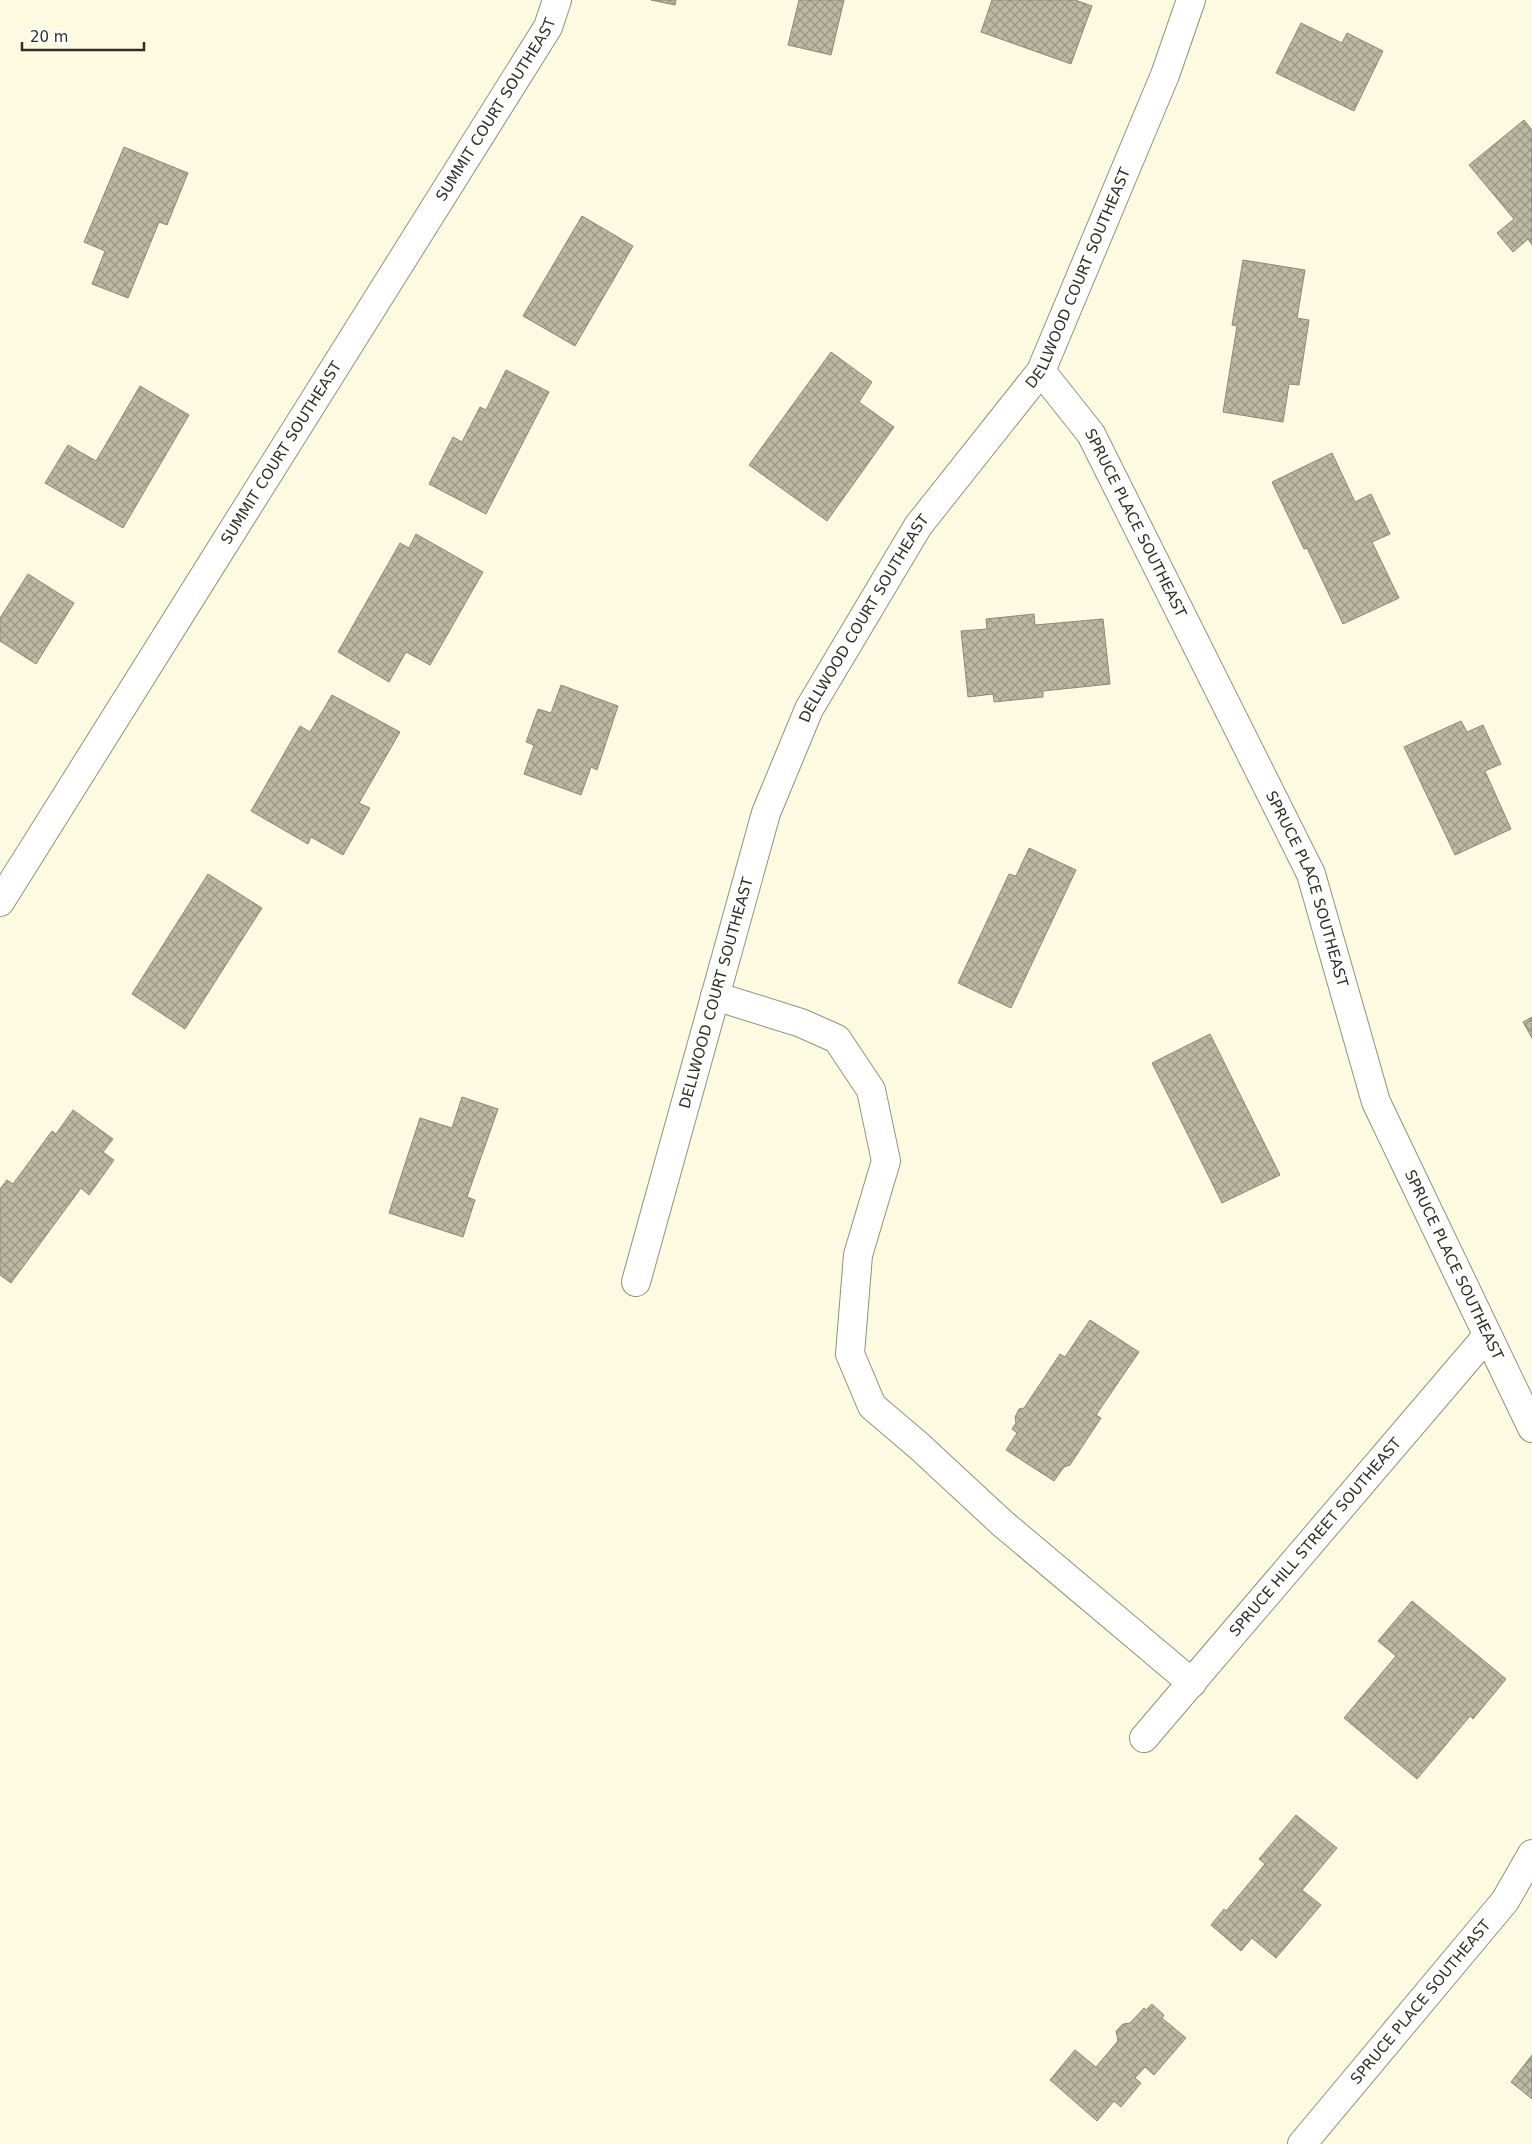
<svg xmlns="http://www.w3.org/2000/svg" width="1532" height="2144" viewBox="0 0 1532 2144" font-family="'DejaVu Sans',sans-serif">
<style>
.building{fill:url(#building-cross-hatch);stroke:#8d8b75}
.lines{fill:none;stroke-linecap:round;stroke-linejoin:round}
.minor-casing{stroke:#93917a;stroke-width:30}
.minor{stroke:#fff;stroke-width:28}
.labels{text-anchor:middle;stroke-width:5;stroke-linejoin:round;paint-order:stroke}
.street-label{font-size:15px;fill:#302f26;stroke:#fff}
</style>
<defs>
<pattern id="building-cross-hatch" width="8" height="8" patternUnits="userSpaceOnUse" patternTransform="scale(1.25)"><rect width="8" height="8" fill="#bbb9a1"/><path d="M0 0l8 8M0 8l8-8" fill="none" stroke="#989783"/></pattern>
</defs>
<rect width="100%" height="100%" fill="#fcfae1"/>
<path class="building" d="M651,0H676L675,5Z
M799,0H844L831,55L788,45Z
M992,0H1075L1092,6L1071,64L981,32Z
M1301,23L1342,43L1347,33L1383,51L1354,111L1276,73Z
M1524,120L1532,130V245L1528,239L1513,252L1497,233L1514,219L1469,165Z
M124,147L188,173L167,225L159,222L128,298L92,284L105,251L84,242Z
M582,216L633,246L575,346L523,316Z
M1243,260L1305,270L1297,318L1309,320L1299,385L1289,384L1283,422L1223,412L1237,326L1232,325Z
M831,352L872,382L859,402L894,427L827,521L749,465Z
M506,370L549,392L486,514L429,484L453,437L462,442L480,407L486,410Z
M140,386L189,415L123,528L45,483L68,445L96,461Z
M1332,453L1355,502L1371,494L1390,534L1372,542L1399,598L1343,624L1307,548L1304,549L1272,482Z
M416,534L483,572L430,665L406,652L389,682L338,652L400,543L409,548Z
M28,574L74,603L36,664L0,641V618Z
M1034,614L1035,625L1103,619L1110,684L1043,691V697L994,702L993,694L968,697L961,631L987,629L986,619Z
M561,685L618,706L597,770L591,767L581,795L524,774L534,745L526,742L538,709L551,713Z
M332,695L400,732L359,803L370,808L343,855L311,837L308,844L251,811L300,726L310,732Z
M1461,721L1467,732L1483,725L1501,764L1485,771L1511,829L1455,855L1404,747Z
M1029,848L1076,870L1011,1008L958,983L1009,874L1016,876Z
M208,874L262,908L185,1029L132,994Z
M1532,1017V1038L1523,1022Z
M1210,1034L1280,1175L1222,1203L1152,1063Z
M462,1097L498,1109L467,1197L475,1200L463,1237L389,1213L420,1118L452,1128Z
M73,1110L113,1139L103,1152L114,1160L89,1195L81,1188L11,1283L0,1275V1189L7,1180L13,1184L52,1131L56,1134Z
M1090,1320L1139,1352L1096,1415L1101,1418L1070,1465L1064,1467L1054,1481L1006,1450L1017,1433L1012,1429L1016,1423L1015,1417L1019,1409L1024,1408L1060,1354L1065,1357Z
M1412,1601L1506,1679L1473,1719L1470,1716L1417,1779L1344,1718L1396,1656L1378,1641Z
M1296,1815L1337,1848L1302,1890L1321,1905L1276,1958L1252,1938L1241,1951L1211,1925L1224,1909L1226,1911L1265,1864L1259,1859Z
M1152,2004L1164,2015L1162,2018L1186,2038L1154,2075L1145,2067L1135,2078L1141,2083L1121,2107L1114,2101L1097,2121L1050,2080L1075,2050L1096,2067L1118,2041L1116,2031L1123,2024L1130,2023L1144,2008L1146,2010Z
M1532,2055V2099L1511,2082Z"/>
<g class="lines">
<g class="minor-casing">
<g id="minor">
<path id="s1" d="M1041,371L1091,434L1311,874L1376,1102L1532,1428"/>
<path id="s2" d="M0,902L548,27L557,0"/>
<path d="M715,996L801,1023L837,1039L871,1090L886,1161L858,1255L850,1354L872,1406L919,1446L1002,1523L1192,1683"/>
<path id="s3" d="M636,1282L766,813L809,709L918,526L1041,371L1165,75L1191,0"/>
<path id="s4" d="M1144,1738L1487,1336"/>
<path id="s5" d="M1302,2144L1505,1901L1532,1854"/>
</g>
</g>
<use href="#minor" class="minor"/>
</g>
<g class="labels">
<g class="street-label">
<text dy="5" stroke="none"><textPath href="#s2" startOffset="935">SUMMIT COURT SOUTHEAST</textPath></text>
<text dy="5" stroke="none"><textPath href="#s3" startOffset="1110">DELLWOOD COURT SOUTHEAST</textPath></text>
<text dy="5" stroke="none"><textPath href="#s2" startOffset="530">SUMMIT COURT SOUTHEAST</textPath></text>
<text dy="5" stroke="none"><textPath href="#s1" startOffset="180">SPRUCE PLACE SOUTHEAST</textPath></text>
<text dy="5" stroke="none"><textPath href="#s3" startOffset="705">DELLWOOD COURT SOUTHEAST</textPath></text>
<text dy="5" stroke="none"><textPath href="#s1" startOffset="585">SPRUCE PLACE SOUTHEAST</textPath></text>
<text dy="5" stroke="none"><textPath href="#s3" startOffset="300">DELLWOOD COURT SOUTHEAST</textPath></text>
<text dy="5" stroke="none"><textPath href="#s1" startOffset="990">SPRUCE PLACE SOUTHEAST</textPath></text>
<text dy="5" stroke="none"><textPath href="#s4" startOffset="264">SPRUCE HILL STREET SOUTHEAST</textPath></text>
<text dy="5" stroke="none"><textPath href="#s5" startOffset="185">SPRUCE PLACE SOUTHEAST</textPath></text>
</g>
</g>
<path d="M22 42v8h122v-8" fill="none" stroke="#302f26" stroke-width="2.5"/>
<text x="30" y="42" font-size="15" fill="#302f26" stroke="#ffffff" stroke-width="4" paint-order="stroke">20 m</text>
</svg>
